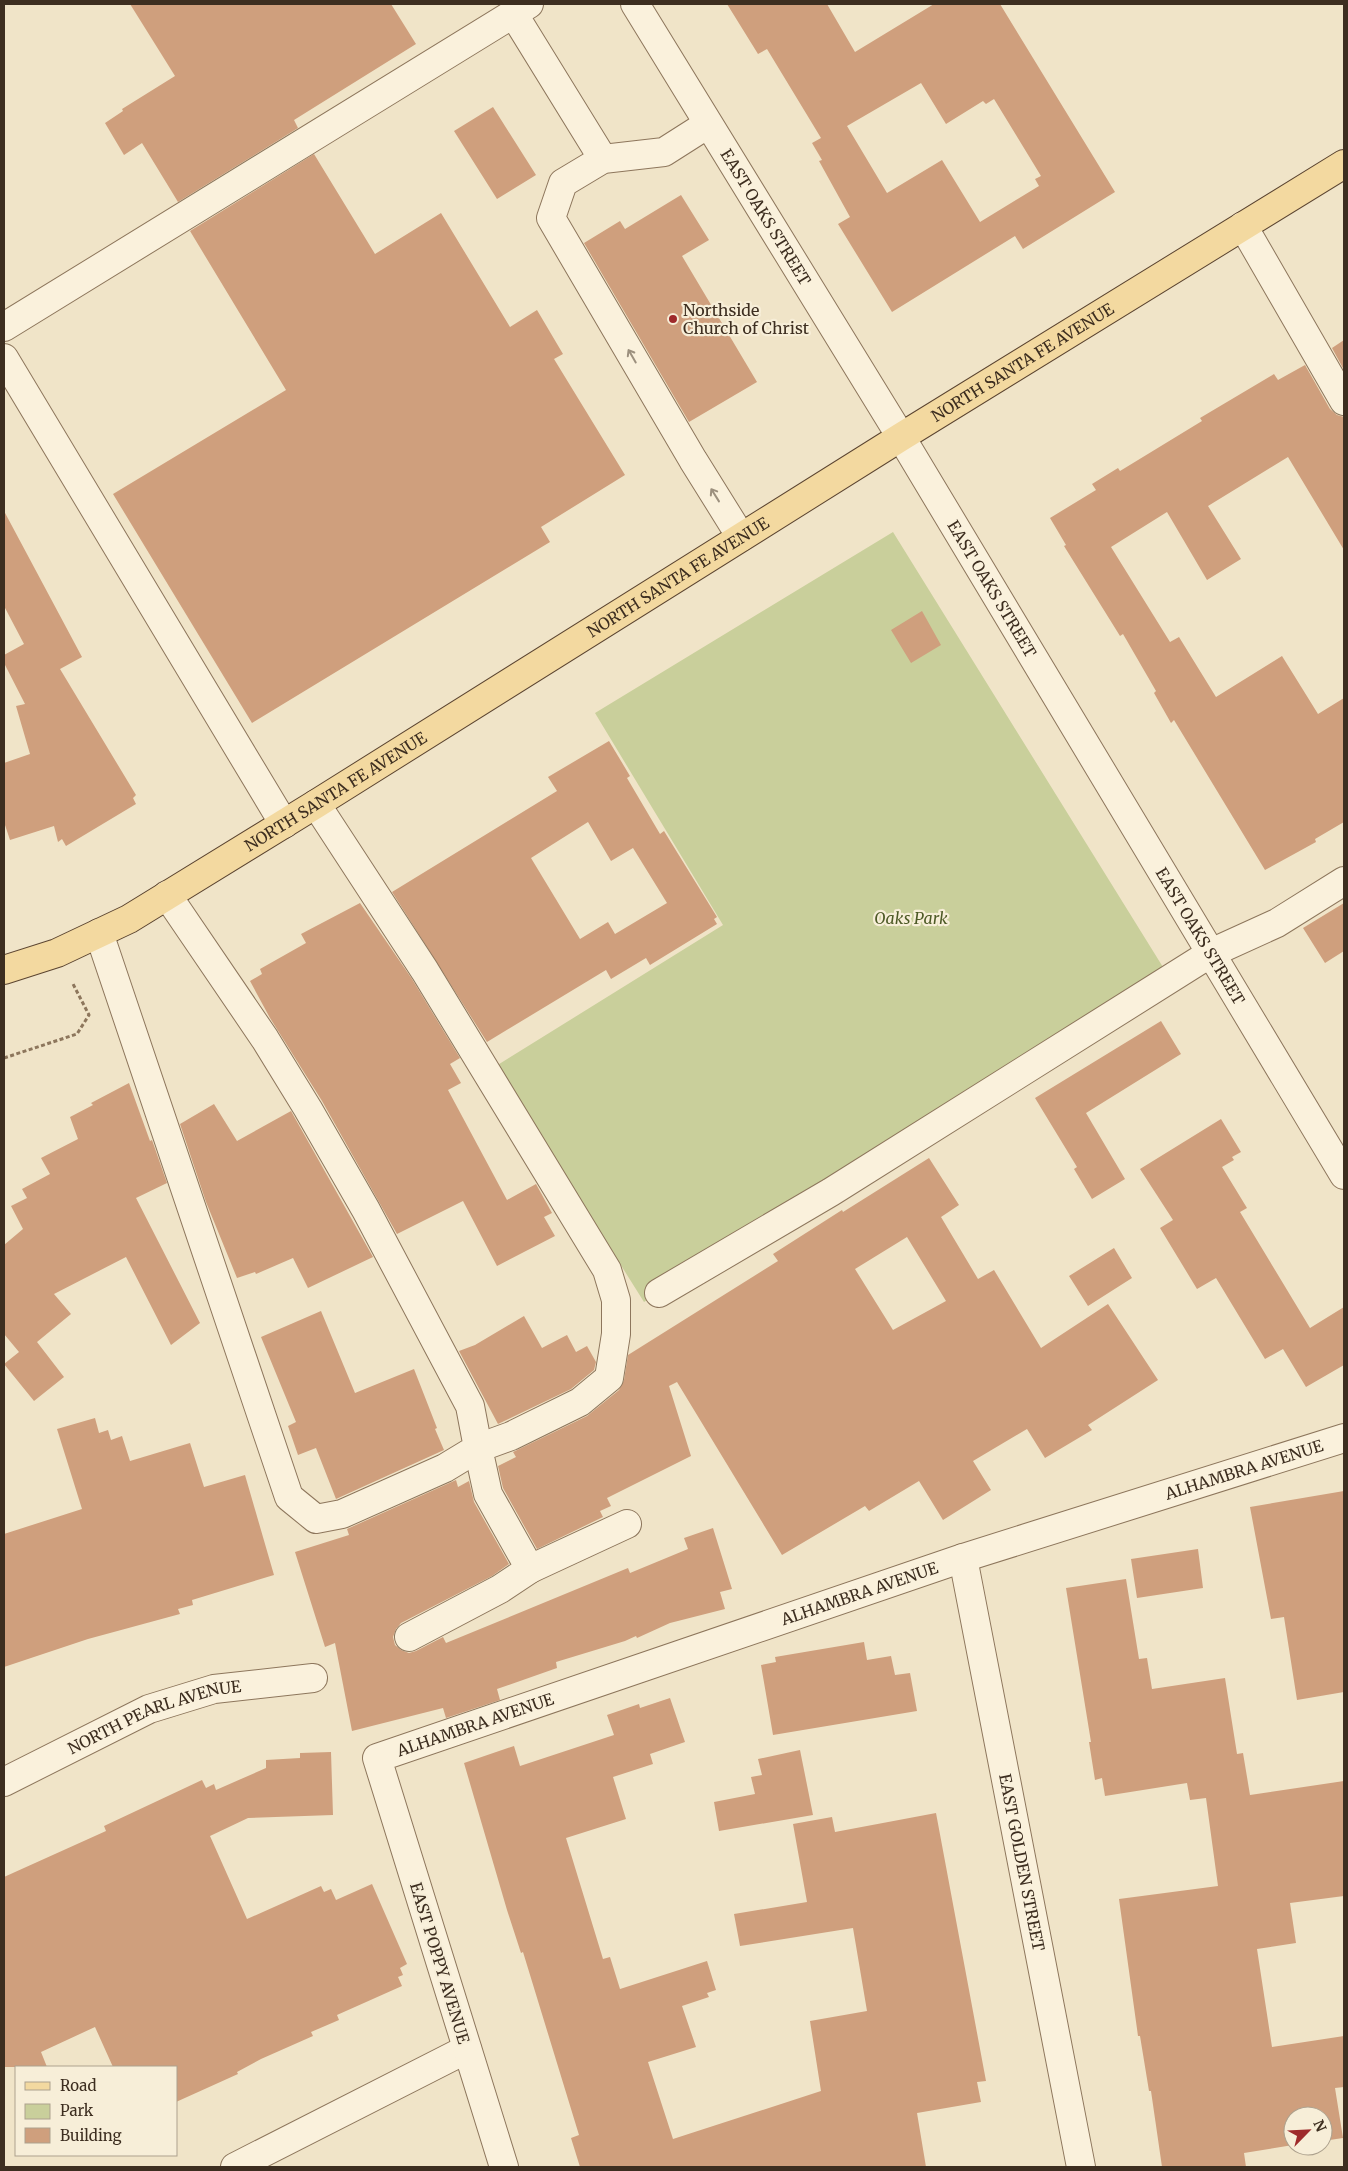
<svg xmlns="http://www.w3.org/2000/svg" width="1348" height="2171" viewBox="0 0 1348 2171" font-family="Merriweather,serif">
<style>
.green{fill:#c9cf9b}
.building{fill:#cf9f7d;fill-rule:evenodd}
.lines{fill:none;stroke-linecap:round;stroke-linejoin:round}
.minor-casing{stroke:#8d765c;stroke-width:30}
.major-casing{stroke:#5b4430;stroke-width:30}
.path{stroke:#8d765c;stroke-width:3;stroke-dasharray:4 2.5;stroke-linecap:butt}
.minor{stroke:#faf1dc;stroke-width:28}
.major{stroke:#f3d9a0;stroke-width:28}
.oneway{stroke:#9c907e}
.poi-dot{fill:#9e2a2b;stroke:#f7eed8;stroke-width:2}
.labels{text-anchor:middle;stroke-width:4.5;stroke-linejoin:round;paint-order:stroke}
.street-label{font-size:16px;fill:#3d2e20;stroke:#f7eed8}
.poi-label{font-size:16px;fill:#3d2e20;stroke:#f7eed8;text-anchor:start}
.park-label{font-size:16px;font-style:italic;fill:#4d5a26;stroke:#f7eed8}
</style>
<rect width="100%" height="100%" fill="#f0e4c8"/>
<path class="green" d="M893,532L1171,980L644,1302L496,1066L723,925L595,713Z"/>
<path class="building" d="M130,4H391L416,44L294,120L298,128L178,202L142,143L124,155L105,123L123,111L122,109L175,76Z
M727,4H827L855,52L934,4H1000L1115,192L1023,249L1015,236L892,312L838,224L850,217L819,161L822,160L812,143L821,138L767,49L758,54ZM921,83L946,124L983,101L986,104L994,99L1041,176L1035,179L1039,186L980,222L942,160L887,193L847,126Z
M493,107L536,175L497,199L454,131Z
M314,154L375,254L441,213L510,327L537,310L563,354L554,359L625,475L541,527L550,542L252,723L113,494L286,390L190,231Z
M681,195L709,240L682,256L757,382L689,422L584,243L620,221L625,229Z
M1344,340V370L1332,348Z
M1305,365L1330,409L1337,415L1344,417V550L1288,457L1208,506L1241,559L1207,580L1167,512L1111,547L1170,642L1179,637L1216,697L1282,656L1318,714L1344,698V822L1315,839L1316,842L1265,870L1174,720L1171,723L1154,693L1156,691L1123,634L1120,636L1064,546L1066,545L1050,518L1096,490L1092,484L1118,468L1120,471L1202,421L1200,418L1274,374L1278,380Z
M4,511L82,657L60,669L136,795L133,798L136,804L66,846L62,839L58,842L54,826L10,840L4,822V763L30,754L16,706L25,704L4,663V655L24,644L4,606Z
M922,611L941,645L911,663L891,630Z
M609,741L630,776L627,778L660,834L664,831L717,917L714,919L717,924L650,965L646,958L611,979L606,970L487,1042L392,892L557,791L548,777ZM588,822L611,861L633,848L667,903L615,934L608,922L580,939L531,858Z
M360,903L412,979L460,1058L450,1064L461,1083L448,1090L507,1200L536,1184L552,1213L544,1217L555,1236L497,1266L463,1201L397,1234L322,1101L270,1018L250,981L262,974L260,969L306,943L301,934Z
M1344,903V951L1325,963L1303,928Z
M1161,1021L1181,1054L1086,1113L1125,1179L1092,1199L1074,1169L1077,1167L1035,1098Z
M129,1083L150,1141L152,1140L167,1183L136,1198L200,1323L171,1345L126,1257L54,1294L71,1314L37,1342L64,1377L34,1401L4,1364L19,1352L4,1334V1245L23,1229L11,1206L27,1198L22,1189L50,1174L41,1158L78,1139L70,1117L93,1105L91,1103Z
M214,1104L237,1141L291,1111L373,1257L308,1288L293,1258L256,1274L255,1272L237,1278L206,1202L180,1124Z
M1221,1119L1241,1152L1232,1157L1234,1160L1222,1167L1247,1208L1240,1212L1310,1328L1344,1307V1365L1306,1387L1283,1349L1265,1359L1216,1278L1197,1289L1160,1228L1173,1220L1140,1169Z
M929,1158L959,1205L941,1217L978,1279L994,1270L1041,1348L1108,1304L1158,1380L1088,1425L1092,1430L1045,1458L1027,1429L973,1461L991,1490L943,1520L919,1481L869,1511L865,1506L782,1555L677,1382L669,1386L691,1456L607,1498L611,1506L600,1511L603,1517L537,1549L503,1488L498,1466L516,1457L513,1452L587,1416L619,1390L624,1380L628,1355L778,1261L773,1254L842,1210L843,1212ZM907,1237L946,1301L893,1330L855,1269Z
M1114,1248L1132,1278L1088,1306L1069,1276Z
M321,1311L355,1393L414,1369L437,1428L435,1429L444,1450L336,1499L316,1448L298,1455L288,1426L296,1422L261,1337Z
M524,1316L542,1348L567,1335L576,1352L587,1346L596,1362L594,1370L571,1389L498,1424L459,1351L475,1345Z
M95,1418L99,1433L108,1430L111,1440L122,1436L130,1461L190,1443L204,1487L245,1475L274,1575L192,1600L193,1605L178,1609L180,1614L88,1639L4,1667V1534L82,1509L57,1429Z
M456,1480L458,1487L469,1481L474,1502L509,1564L492,1576L401,1623L396,1629L393,1637L395,1645L401,1650L409,1653L416,1651L443,1637L446,1643L628,1568L630,1573L688,1549L684,1538L713,1528L732,1589L720,1592L725,1609L670,1623L637,1638L636,1636L625,1641L556,1662L557,1668L497,1689L500,1700L446,1718L443,1708L352,1731L335,1643L325,1647L295,1552L349,1535L347,1529Z
M1344,1491V1692L1297,1700L1284,1617L1271,1619L1250,1507Z
M1198,1549L1203,1588L1137,1598L1131,1559Z
M1126,1579L1139,1659L1147,1658L1152,1689L1225,1678L1237,1754L1243,1753L1250,1795L1344,1781V1896L1290,1903L1296,1943L1257,1949L1272,2047L1344,2036V2087L1335,2088L1343,2138L1323,2141V2116H1293V2145L1244,2153L1246,2167H1162L1151,2091H1149L1140,2036H1138L1119,1899L1218,1886L1206,1798L1190,1800L1187,1783L1105,1796L1102,1778L1095,1780L1089,1742H1091L1066,1588Z
M864,1642L867,1660L891,1656L895,1675L910,1673L917,1711L773,1735L761,1665L776,1662L775,1657Z
M670,1698L685,1742L650,1754L653,1764L613,1777L626,1819L566,1838L603,1959L610,1957L620,1989L707,1961L716,1990L707,1993L709,1997L682,2006L696,2047L648,2062L673,2139L821,2091L810,2021L867,2011L853,1928L740,1946L734,1914L807,1902L793,1824L832,1817L835,1832L936,1813L986,2081L977,2082L981,2102L917,2113L926,2167H580L571,2138L579,2135L523,1952L521,1953L507,1910L464,1763L514,1746L520,1766L614,1735L607,1715L639,1704L640,1708Z
M800,1750L813,1815L719,1831L714,1802L755,1794L751,1777L762,1775L758,1759Z
M331,1752L333,1815L248,1818L210,1836L247,1919L321,1886L324,1892L331,1889L336,1900L372,1884L407,1964L400,1968L403,1975L398,1977L402,1986L337,2015L339,2020L311,2032L313,2036L261,2059L237,2072L238,2074L176,2102V2067H113L95,2027L41,2052L47,2067H4V1877L106,1831L104,1826L202,1780L206,1788L214,1784L216,1790L266,1768V1760L300,1758V1753Z"/>
<g class="lines">
<g class="minor-casing">
<g id="minor">
<path id="s1" d="M635,4L901,437L1344,1175"/>
<path d="M513,13L603,159"/>
<path d="M708,124L664,152L603,159L563,183L551,218L693,460L741,537"/>
<path d="M1243,226L1344,401"/>
<path d="M4,327L529,4"/>
<path d="M4,358L284,824"/>
<path d="M316,804L425,971L607,1270L616,1300V1334L609,1378L580,1402L511,1436L478,1448L488,1494L530,1569L500,1589L409,1637"/>
<path d="M99,933L289,1497L316,1519L342,1514L445,1468L478,1448L470,1406L366,1210L308,1109L265,1039L167,895"/>
<path d="M659,1293L831,1192L1211,953L1277,923L1344,881"/>
<path id="s2" d="M963,1558L1081,2167"/>
<path d="M530,1569L627,1524"/>
<path id="s3" d="M4,1782L149,1709L214,1689L313,1678"/>
<path d="M235,2167L467,2049"/>
<path id="s4" d="M504,2167L377,1758L963,1558L1344,1438"/>
</g>
</g>
<g class="major-casing">
<g id="major">
<path id="s5" d="M4,970L57,953L129,919L316,804L901,437L1344,164"/>
</g>
</g>
<path class="path" d="M4,1058L77,1034L89,1015L72,982"/>
<use href="#minor" class="minor"/>
<use href="#major" class="major"/>
</g>
<defs><path id="oneway-shaft" d="M-6 0H5M1.5-3L5.5 0L1.5 3" fill="none" stroke-width="1.6" stroke-linecap="round" stroke-linejoin="round" transform="scale(1.25)"/></defs>
<g class="oneway">
<use href="#oneway-shaft" transform="translate(632 356) rotate(-120)"/>
<use href="#oneway-shaft" transform="translate(715 495) rotate(-122)"/>
</g>
<circle class="poi-dot" cx="673" cy="319" r="5"/>
<g class="labels">
<g class="street-label">
<text dy="6" stroke="none"><textPath href="#s1" startOffset="250">EAST OAKS STREET</textPath></text>
<text dy="6" stroke="none"><textPath href="#s5" startOffset="1188">NORTH SANTA FE AVENUE</textPath></text>
<text dy="6" stroke="none"><textPath href="#s5" startOffset="782">NORTH SANTA FE AVENUE</textPath></text>
<text dy="6" stroke="none"><textPath href="#s1" startOffset="685">EAST OAKS STREET</textPath></text>
<text dy="6" stroke="none"><textPath href="#s5" startOffset="378">NORTH SANTA FE AVENUE</textPath></text>
<text dy="6" stroke="none"><textPath href="#s1" startOffset="1090">EAST OAKS STREET</textPath></text>
<text dy="6" stroke="none"><textPath href="#s4" startOffset="1342">ALHAMBRA AVENUE</textPath></text>
<text dy="6" stroke="none"><textPath href="#s4" startOffset="938">ALHAMBRA AVENUE</textPath></text>
<text dy="6" stroke="none"><textPath href="#s3" startOffset="165">NORTH PEARL AVENUE</textPath></text>
<text dy="6" stroke="none"><textPath href="#s4" startOffset="532">ALHAMBRA AVENUE</textPath></text>
<text dy="6" stroke="none"><textPath href="#s2" startOffset="310">EAST GOLDEN STREET</textPath></text>
<text transform="translate(440 1963) rotate(73)" y="6">EAST POPPY AVENUE</text>
</g>
<g class="poi-label">
<text x="683" y="316">Northside<tspan x="683" dy="18">Church of Christ</tspan></text>
</g>
<g class="park-label">
<text x="911" y="924">Oaks Park</text>
</g>
</g>
<rect width="1348" height="2171" fill="none" stroke="#3d2e20" stroke-width="10"/>
<rect x="15" y="2066" width="162" height="90" fill="#f7eed8" stroke="#ada18e"/>
<rect x="25" y="2082" width="25" height="8" fill="#f3d9a0" stroke="#ada18e"/>
<text x="60" y="2091" font-size="15" fill="#3d2e20">Road</text>
<rect x="25" y="2104" width="25" height="15" fill="#c9cf9b" stroke="#ada18e"/>
<text x="60" y="2116" font-size="15" fill="#3d2e20">Park</text>
<rect x="25" y="2128" width="25" height="15" fill="#cf9f7d" stroke="#ada18e"/>
<text x="60" y="2141" font-size="15" fill="#3d2e20">Building</text>
<g transform="translate(1308 2131) rotate(66)"><circle r="24" fill="#f7eed8" stroke="#ada18e"/>
<path d="M0-4L9 19L0 12L-9 19Z" fill="#9e2a2b"/>
<text y="-8" font-size="14" font-weight="bold" text-anchor="middle" fill="#3d2e20">N</text>
</g>
</svg>
